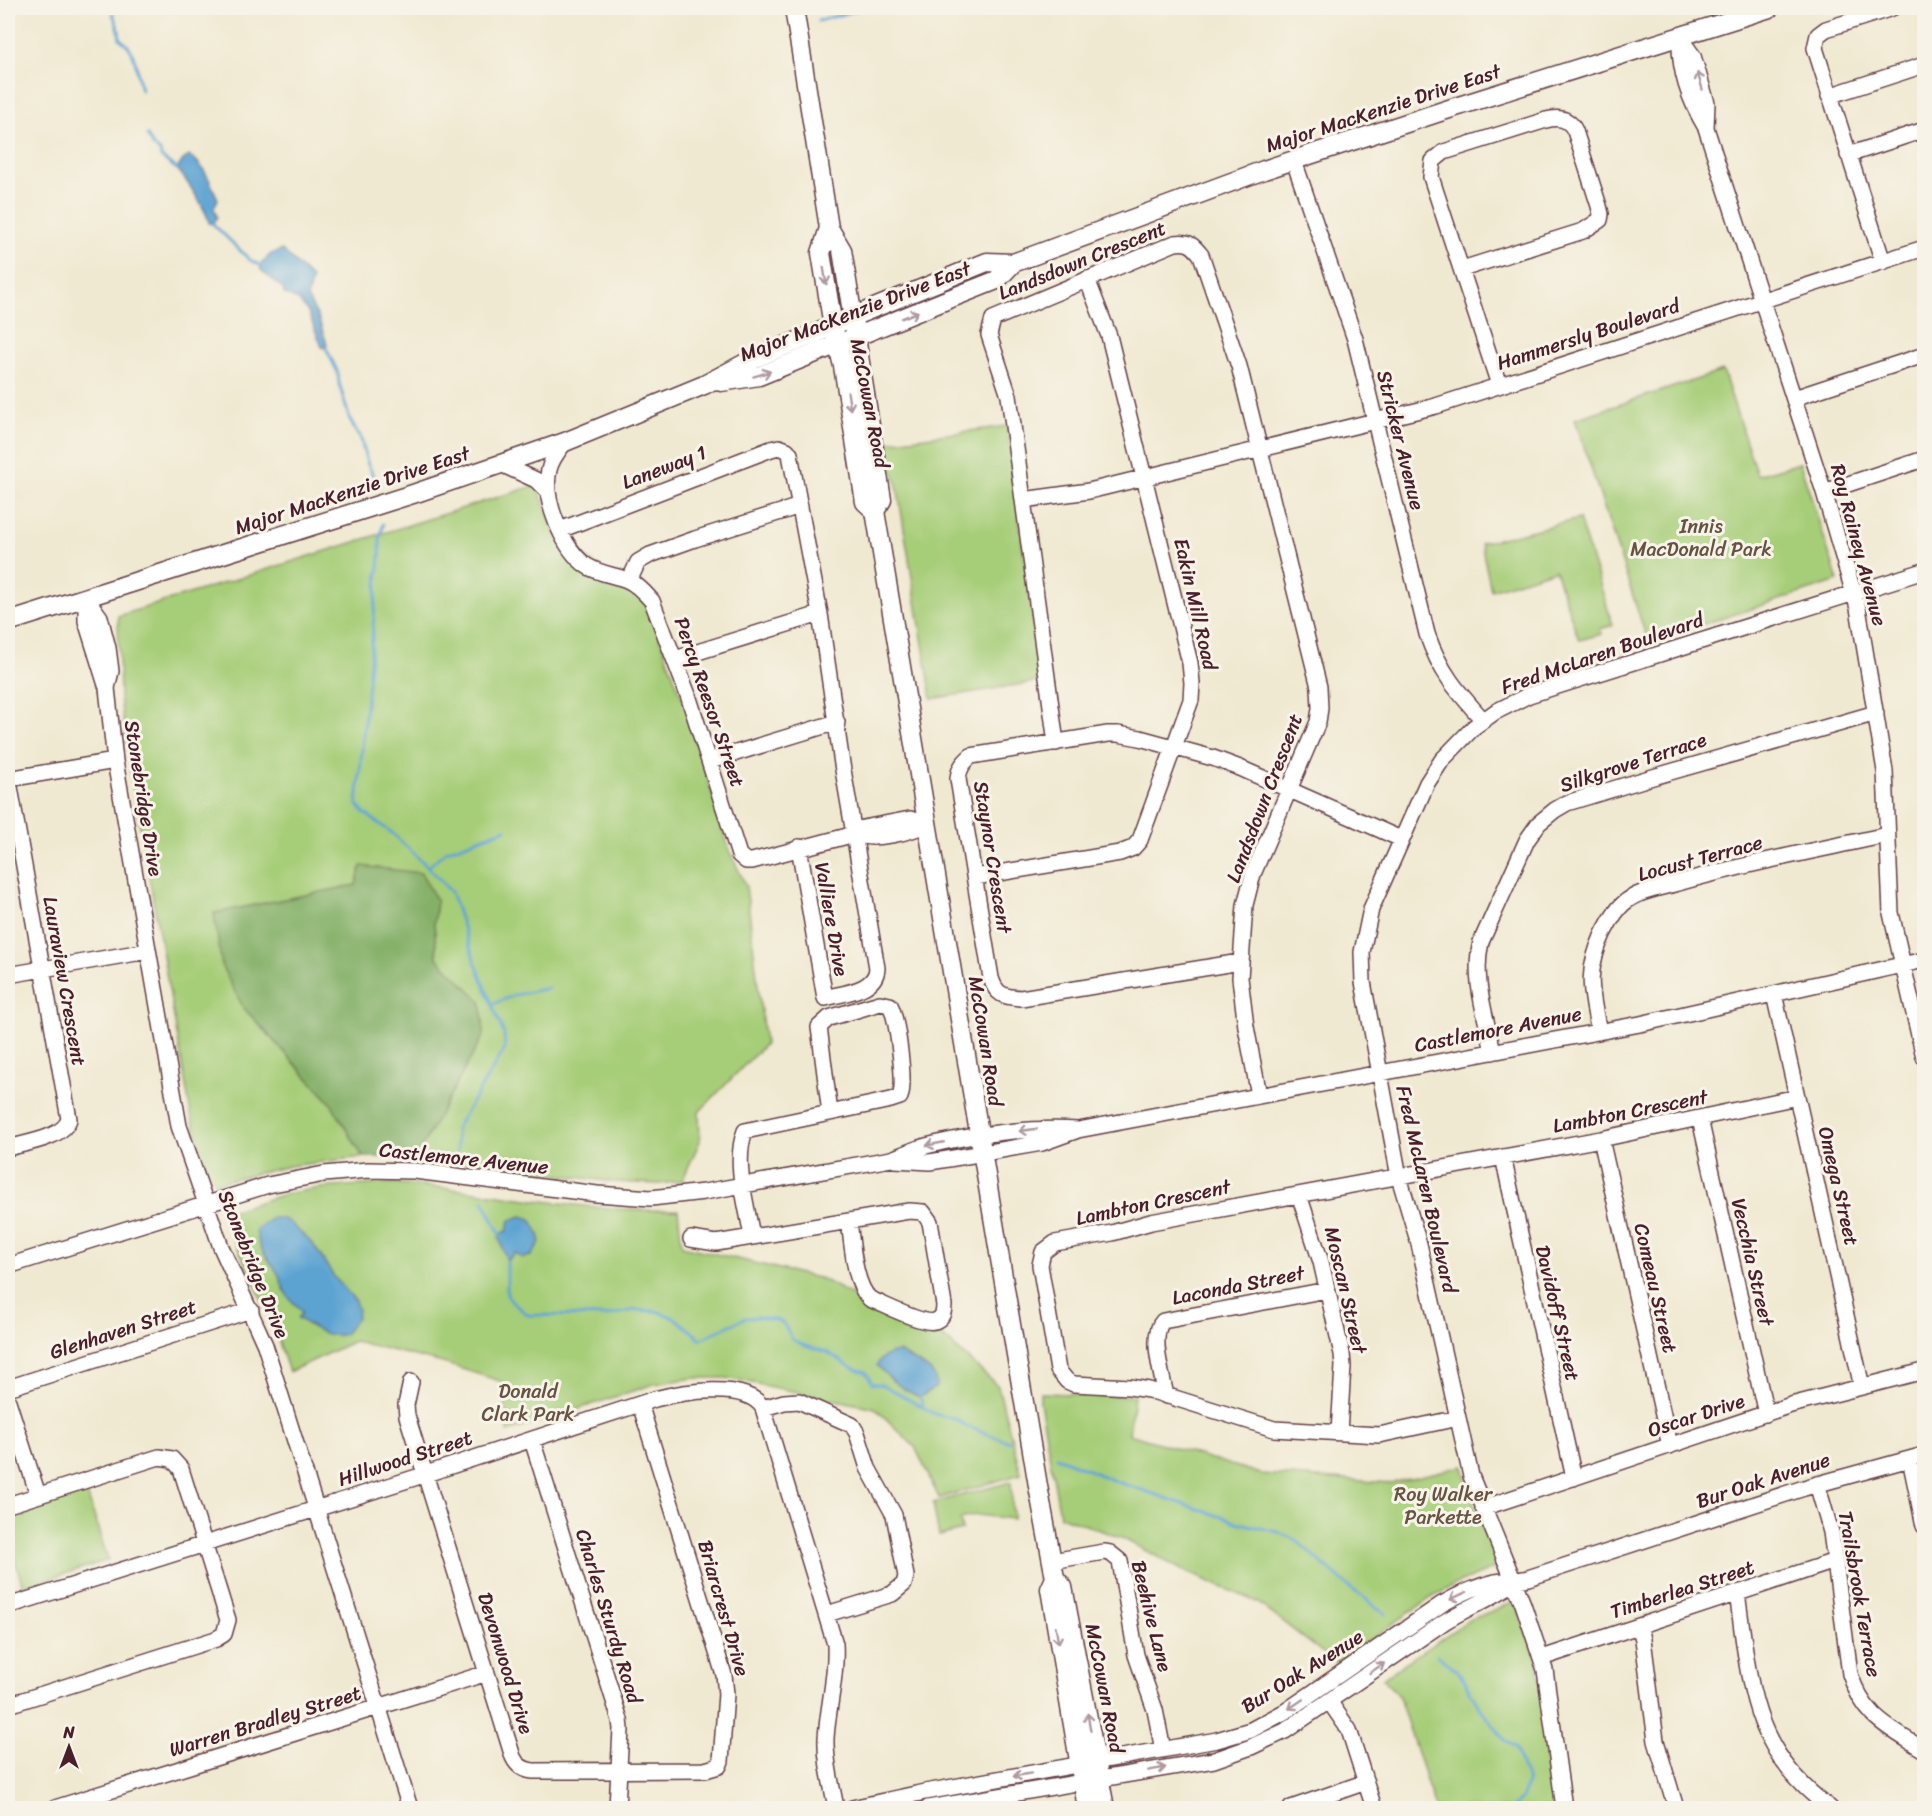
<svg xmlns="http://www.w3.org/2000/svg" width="1932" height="1816" viewBox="0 0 1932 1816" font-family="Sriracha,sans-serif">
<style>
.green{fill:#a6cd77;stroke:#787651;stroke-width:1.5}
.forest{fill:#84b068;stroke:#67684a;stroke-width:1.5}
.water{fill:#5ca3d2;stroke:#53617e;stroke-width:1.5}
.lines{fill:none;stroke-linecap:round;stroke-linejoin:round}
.stream{stroke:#5ca3d2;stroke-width:3}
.minor-casing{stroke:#633d44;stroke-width:18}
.major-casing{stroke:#633d44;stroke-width:21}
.minor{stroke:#fff;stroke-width:15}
.major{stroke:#fff;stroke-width:18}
.oneway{stroke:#ae9aa0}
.labels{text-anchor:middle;stroke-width:6;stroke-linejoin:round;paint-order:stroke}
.street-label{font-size:20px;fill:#4a1f2b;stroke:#f7f3e8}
.park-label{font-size:20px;fill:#665342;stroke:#f7f3e8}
</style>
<rect width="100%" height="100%" fill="#f7f3e8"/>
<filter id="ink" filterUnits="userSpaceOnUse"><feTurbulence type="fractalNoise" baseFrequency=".0167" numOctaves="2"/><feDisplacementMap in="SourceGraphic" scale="12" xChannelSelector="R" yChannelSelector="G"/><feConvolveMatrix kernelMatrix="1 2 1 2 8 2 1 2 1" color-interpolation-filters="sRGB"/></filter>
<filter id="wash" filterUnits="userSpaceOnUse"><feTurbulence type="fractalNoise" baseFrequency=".008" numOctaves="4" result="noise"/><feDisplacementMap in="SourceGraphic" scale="24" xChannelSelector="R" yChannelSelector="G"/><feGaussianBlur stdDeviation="1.35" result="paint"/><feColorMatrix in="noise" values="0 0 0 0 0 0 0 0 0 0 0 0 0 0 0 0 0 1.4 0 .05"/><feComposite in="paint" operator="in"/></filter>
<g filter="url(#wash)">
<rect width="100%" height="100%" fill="#f0e9d1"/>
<path class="green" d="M1723,371L1757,475L1800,463L1838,581L1648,642L1575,419Z
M1007,426L1041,681L932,699L896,480L890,467L888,442Z
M537,485L554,531L617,582L635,591L647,604L685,706L730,852L746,886L765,1044L699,1112L700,1141L682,1181L659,1184L615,1182L416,1157L484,1034L481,1002L437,958L434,923L437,901L361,867L356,885L215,913L243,1007L331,1103L363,1157L290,1166L216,1183L206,1170L191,1114L131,775L120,699L118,616Z
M1579,519L1613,625L1600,629L1602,634L1579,640L1555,570L1491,590L1481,543Z
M391,1183C487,1189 582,1213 678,1210L682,1246L822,1279L866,1303L940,1334L998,1386L1021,1474L939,1498L915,1447L875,1408L743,1381L725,1378H694L654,1384L508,1432L503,1382L443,1363L354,1341L289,1372L272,1322L236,1244L224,1213L285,1194L320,1188Z
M1040,1393L1134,1396L1129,1434L1261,1474L1391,1483L1463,1466L1468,1489L1500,1566L1456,1584L1431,1598L1336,1663L1257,1602L1184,1571L1122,1538L1060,1516L1040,1402Z
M1011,1482L1013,1519L976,1515L960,1519L962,1530L939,1536L933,1503Z
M85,1487L108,1560L23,1587L8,1536V1511Z
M1515,1602L1537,1661L1558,1808H1435L1399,1697L1383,1678L1469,1620Z"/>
<path class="forest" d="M361,866L421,873L437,901L434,923L437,958L481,1001L484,1034L416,1157H363L331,1103L243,1007L222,967L214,913L356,885Z"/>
<path class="water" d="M189,156C204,163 211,184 218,199L214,208L217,217L213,224L209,223C208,212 185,178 177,169L183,160Z
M282,250L312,279L307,297L318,317L327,344L326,348L322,347L308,312L298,300L284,294L283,289L261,270L260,265L271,254Z
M522,1216L531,1219C541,1236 545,1240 531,1256L522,1258L515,1253L507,1261L499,1238L500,1234L507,1231L510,1220Z
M272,1218H281L289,1222L313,1244L335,1278L354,1299L358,1309L357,1318L344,1334C327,1339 312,1327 298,1318L302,1313C300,1307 294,1304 290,1299C283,1292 282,1280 277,1272C266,1254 259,1253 256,1229Z
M899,1352L930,1370L935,1377L936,1387L920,1397C902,1390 889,1379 877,1365C882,1355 889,1354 899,1352Z"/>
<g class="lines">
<path class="stream" d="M113,14L119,30L120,39C138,50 136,72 141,90
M818,21L864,8
M147,135L153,146L160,151L161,157L177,169
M213,224L250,260L260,265
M326,348L338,373L339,383L349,417L355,430L360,436L367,462L377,484
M383,524C383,530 380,532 380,538C380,550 381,560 378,573L357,804L363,812L392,833L428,867L451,892L474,959L504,1034L505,1049L456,1128L457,1151
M428,867L446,851L506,829
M493,1004L515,995L549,988
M483,1200L500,1234
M507,1261V1295L513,1303L528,1315L606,1316L635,1310L656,1311L675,1318L701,1339L745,1318L758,1317L777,1320L783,1323L793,1340L805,1346L827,1352L852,1368L866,1372L872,1383L883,1385L935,1414L958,1420L966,1426L1010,1442
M920,1397L923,1406
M1057,1457L1115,1481L1240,1523L1278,1532L1296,1540L1349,1587L1386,1614
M1437,1655L1458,1671L1478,1705L1504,1739L1516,1749L1527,1782L1523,1797L1513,1808"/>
</g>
</g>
<g filter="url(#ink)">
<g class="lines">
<g class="minor-casing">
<path id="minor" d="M1680,38C1679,71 1689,99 1706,128L1824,492L1858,608L1885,771L1891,913L1924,1057
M1680,38L1693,56L1707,103L1706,128
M1829,96L1924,65
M1848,155L1924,130
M1294,161L1355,339L1427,634C1440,672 1457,691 1483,720
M1883,262L1815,48L1818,35L1826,29L1892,8
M1462,269L1583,231L1600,220L1601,214L1599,206L1575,131C1569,118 1558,117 1546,120L1444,152L1433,161L1431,177L1499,385
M1794,398L1924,355
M565,442C559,450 551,459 549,470C542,498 563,550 587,566C600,574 614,575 627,580C637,584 645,593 652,601L688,695L739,855L746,861H752L855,834L863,828L910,819L928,824
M501,464L536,480L547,491
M1824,492L1924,459
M1023,500L1009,396L989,335L993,319L1175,243C1189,241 1193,245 1201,255L1239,366L1319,687L1320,708L1318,722L1253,874L1245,905L1240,978L1246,1027L1259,1095
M560,530L771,449L779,447L787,450L790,454L820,614L842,764L877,968C876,991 843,993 825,998L799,847
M629,581L638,562L650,555L695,539L800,506
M86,598L100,617L108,648L111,671L107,688L115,761L179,1126L221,1247L265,1345L410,1808
M86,598V621L106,685
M675,659L820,614
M1056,743L1023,500L1089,491L1436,406L1924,248
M710,761L837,722
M8,776L69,1119C64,1138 25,1143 8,1148
M8,779L115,761
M855,834C875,842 909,832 928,824
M975,877L1120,853L1133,848L1140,840L1191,700L1192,683L1190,663L1109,336L1087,279
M1240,962L1021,998C1004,997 996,995 991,978L958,779C959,768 963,763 971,756L1108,734H1118L1140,738L1213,758L1240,768L1401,839
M8,975L148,951
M1774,994L1862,1387
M1599,1032C1591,990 1585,974 1603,934C1609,923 1614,912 1623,904C1637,891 1660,888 1678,883C1747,863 1818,850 1887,835
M1493,1052C1486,1016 1472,978 1481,942L1527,840L1539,823L1555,810L1567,803L1646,779L1876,713
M1700,1119L1766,1414
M1601,1139L1670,1446
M1503,1157L1574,1478
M895,1160L930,1162L984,1153L1042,1143L1078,1130L1640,1024L1924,960
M1299,1195L1321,1262L1342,1354L1343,1366L1339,1433
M752,1237C747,1205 733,1162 745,1131L891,1100L900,1097C906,1083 897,1018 890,1005L880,1003L829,1018L819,1027L830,1113
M691,1239L716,1243L909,1211L923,1212L930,1222L944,1305C944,1312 943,1318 935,1321C923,1325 883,1304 870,1299C854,1285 852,1242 849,1221
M8,1266L268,1185L324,1174L368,1170L415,1171L597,1194L651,1198L704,1192L891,1159C903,1155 914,1149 926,1146C973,1134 1030,1127 1078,1130
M411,1382L406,1405L407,1416L513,1757C517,1766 524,1770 533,1771L705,1770L719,1766L721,1761L726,1694L724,1675L640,1404
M8,1388L251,1310
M1166,1396C1163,1378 1149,1335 1163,1321L1327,1290
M8,1401L38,1495
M763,1408L784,1402L799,1401L852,1425L857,1433L868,1468L894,1515L906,1576L904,1584L892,1594L827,1614
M1458,1418L1379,1435L1274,1429L1149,1390L1130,1387L1074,1384L1067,1381L1058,1370L1040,1265L1043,1252L1055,1243L1112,1233L1151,1222L1601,1139L1797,1097
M532,1440L620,1720L621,1729L617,1808
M1910,1459L1924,1526
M1817,1484L1831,1532L1850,1674C1864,1718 1888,1727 1924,1750
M8,1505L159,1457L172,1459L181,1469L228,1620L224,1634L216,1639L8,1705
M1483,1508L1791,1405L1924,1371
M1052,1561L1104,1552L1110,1553L1120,1561L1136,1655L1155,1710L1163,1750
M1737,1593C1750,1682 1750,1750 1830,1808
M8,1606L414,1478L655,1399C681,1392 747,1381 763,1408L835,1644C837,1675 828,1706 826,1738C825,1762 832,1785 836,1808
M1639,1626L1643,1639L1656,1741L1676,1808
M1542,1658L1835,1561
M1329,1701L1349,1730L1374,1808
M55,1808L487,1673
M852,1808L925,1792L1217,1740L1251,1730L1286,1711L1442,1604C1458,1595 1477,1586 1495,1582C1506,1580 1517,1581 1528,1578L1804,1488L1924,1455
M928,1808L1214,1760L1251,1747L1285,1731L1444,1622C1467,1607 1493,1599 1514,1582
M1291,1808L1366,1782
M1564,1808L1545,1670L1523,1604L1471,1476L1419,1244L1399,1177L1363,982L1362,952L1371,909L1427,783L1442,760L1474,727L1495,712L1529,695L1924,571"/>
</g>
<g class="major-casing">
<path id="major" d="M794,8L829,228L842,250L882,500L875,511
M829,228L821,253L833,326L843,366L865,502L875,511L1038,1486L1055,1578L1063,1587L1105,1808
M721,382L759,376L949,299L997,280L1013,263
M8,622L416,493L565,442L704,385L753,359L815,334L852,317L987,262L1013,263L1264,170L1446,110L1770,8
M1055,1578L1050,1589L1087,1808"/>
</g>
<use href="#minor" class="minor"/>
<use href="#major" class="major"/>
</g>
<defs><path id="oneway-shaft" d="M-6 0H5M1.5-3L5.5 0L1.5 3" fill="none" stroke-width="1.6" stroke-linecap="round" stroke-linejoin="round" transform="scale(1.5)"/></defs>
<g class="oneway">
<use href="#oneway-shaft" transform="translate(1700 81) rotate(-107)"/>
<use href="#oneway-shaft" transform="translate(825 276) rotate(81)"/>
<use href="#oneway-shaft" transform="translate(910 315) rotate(-22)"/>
<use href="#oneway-shaft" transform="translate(762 374) rotate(-17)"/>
<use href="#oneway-shaft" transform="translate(849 401) rotate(81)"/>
<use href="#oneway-shaft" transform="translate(1028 1130) rotate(172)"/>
<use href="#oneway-shaft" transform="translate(935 1144) rotate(169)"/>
<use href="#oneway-shaft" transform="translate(1458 1596) rotate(155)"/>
<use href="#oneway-shaft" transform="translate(1057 1635) rotate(81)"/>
<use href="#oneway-shaft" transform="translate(1377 1668) rotate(-34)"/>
<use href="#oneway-shaft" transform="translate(1296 1704) rotate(146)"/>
<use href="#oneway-shaft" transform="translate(1089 1722) rotate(-100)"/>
<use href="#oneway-shaft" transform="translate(1157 1769) rotate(-10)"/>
<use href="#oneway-shaft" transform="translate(1022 1775) rotate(170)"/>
</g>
</g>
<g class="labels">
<g class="street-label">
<text transform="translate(1383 108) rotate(-18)" y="7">Major MacKenzie Drive East</text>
<text transform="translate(1082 260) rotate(-22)" y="7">Landsdown Crescent</text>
<text transform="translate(855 311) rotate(-21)" y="7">Major MacKenzie Drive East</text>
<text transform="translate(1588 334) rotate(-18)" y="7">Hammersly Boulevard</text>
<text transform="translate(870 403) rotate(79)" y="7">McCowan Road</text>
<text transform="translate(1401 440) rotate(76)" y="7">Stricker Avenue</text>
<text transform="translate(664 467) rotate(-21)" y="7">Laneway 1</text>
<text transform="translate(352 490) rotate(-18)" y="7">Major MacKenzie Drive East</text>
<text transform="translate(1859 545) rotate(75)" y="7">Roy Rainey Avenue</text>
<text transform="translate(1196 604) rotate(77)" y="7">Eakin Mill Road</text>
<text transform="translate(1602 653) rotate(-19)" y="7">Fred McLaren Boulevard</text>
<text transform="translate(710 702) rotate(71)" y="7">Percy Reesor Street</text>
<text transform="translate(1633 762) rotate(-18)" y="7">Silkgrove Terrace</text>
<text transform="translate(144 798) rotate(81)" y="7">Stonebridge Drive</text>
<text transform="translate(1264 798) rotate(-69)" y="7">Landsdown Crescent</text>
<text transform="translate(993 857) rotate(81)" y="7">Staynor Crescent</text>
<text transform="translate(1700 858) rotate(-15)" y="7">Locust Terrace</text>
<text transform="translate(832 919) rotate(80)" y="7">Valliere Drive</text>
<text transform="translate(65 981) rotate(80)" y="7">Lauraview Crescent</text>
<text transform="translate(1498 1029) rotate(-11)" y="7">Castlemore Avenue</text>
<text transform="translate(986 1041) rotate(81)" y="7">McCowan Road</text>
<text transform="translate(1630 1111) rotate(-11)" y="7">Lambton Crescent</text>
<text transform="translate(464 1158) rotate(6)" y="7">Castlemore Avenue</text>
<text transform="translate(1839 1186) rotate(77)" y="7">Omega Street</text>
<text transform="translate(1427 1189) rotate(77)" y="7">Fred McLaren Boulevard</text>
<text transform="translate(1153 1202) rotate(-12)" y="7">Lambton Crescent</text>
<text transform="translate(1753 1262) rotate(77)" y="7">Vecchia Street</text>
<text transform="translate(254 1264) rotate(68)" y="7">Stonebridge Drive</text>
<text transform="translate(1238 1285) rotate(-11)" y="7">Laconda Street</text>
<text transform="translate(1656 1288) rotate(77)" y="7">Comeau Street</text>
<text transform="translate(1346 1290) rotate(77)" y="7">Moscan Street</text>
<text transform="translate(1558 1313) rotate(77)" y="7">Davidoff Street</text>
<text transform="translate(123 1329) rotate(-18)" y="7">Glenhaven Street</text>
<text transform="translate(1696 1415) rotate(-18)" y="7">Oscar Drive</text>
<text transform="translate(405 1458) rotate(-18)" y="7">Hillwood Street</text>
<text transform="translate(1763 1480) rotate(-18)" y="7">Bur Oak Avenue</text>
<text transform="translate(1682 1589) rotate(-18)" y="7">Timberlea Street</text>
<text transform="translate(1860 1594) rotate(80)" y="7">Trailsbrook Terrace</text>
<text transform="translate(724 1608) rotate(74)" y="7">Briarcrest Drive</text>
<text transform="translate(609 1616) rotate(73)" y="7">Charles Sturdy Road</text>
<text transform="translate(1152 1616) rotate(76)" y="7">Beehive Lane</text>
<text transform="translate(506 1663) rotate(73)" y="7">Devonwood Drive</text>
<text transform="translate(1302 1671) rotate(-32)" y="7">Bur Oak Avenue</text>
<text transform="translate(1105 1688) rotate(79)" y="7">McCowan Road</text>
<text transform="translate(265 1721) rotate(-17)" y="7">Warren Bradley Street</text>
</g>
<g class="park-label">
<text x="1701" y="533">Innis<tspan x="1701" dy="23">MacDonald Park</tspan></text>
<text x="528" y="1398">Donald<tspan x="528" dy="23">Clark Park</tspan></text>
<text x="1443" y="1501">Roy Walker<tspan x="1443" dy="23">Parkette</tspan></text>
</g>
</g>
<rect width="1932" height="1816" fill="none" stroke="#f7f3e8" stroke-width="30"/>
<g transform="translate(69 1747)" stroke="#f7f3e8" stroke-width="4.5" paint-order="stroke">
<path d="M0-4.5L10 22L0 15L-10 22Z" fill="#4a1f2b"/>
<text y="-9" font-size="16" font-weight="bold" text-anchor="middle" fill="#4a1f2b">N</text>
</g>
</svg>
